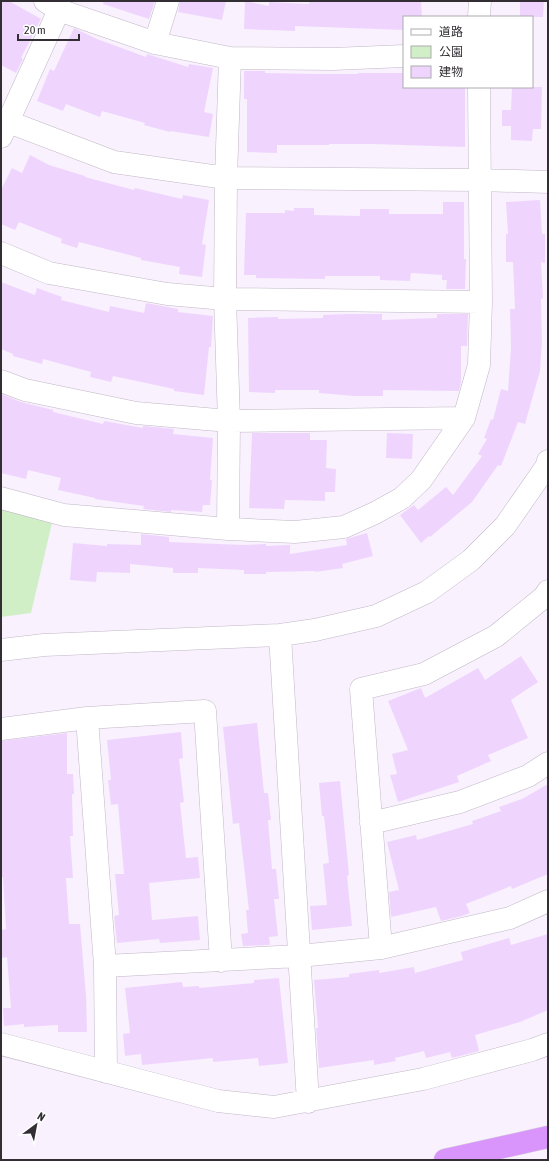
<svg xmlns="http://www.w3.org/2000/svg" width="549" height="1161" viewBox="0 0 549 1161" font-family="'Asap Condensed','Noto Sans JP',sans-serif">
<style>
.green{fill:#d1efc7}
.building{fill:#efd5fe}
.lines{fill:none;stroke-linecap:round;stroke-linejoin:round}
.minor-casing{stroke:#c1b8c7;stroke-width:23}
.highway-casing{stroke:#d6d5d6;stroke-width:23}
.minor{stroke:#fff;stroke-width:22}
.highway{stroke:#da95fd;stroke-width:22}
</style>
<rect width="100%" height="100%" fill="#f9f1fd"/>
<path class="green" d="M1,508L52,523L31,613L1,617Z"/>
<path class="building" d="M1,1H9L41,19L21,58L23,59L16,73L1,65Z
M104,1H155L149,19L103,4Z
M180,1H226L222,20L178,12Z
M245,1L269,6V2L309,4V1H421L422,17H404V30L295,26V31L244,29Z
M520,1H544L543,17H520Z
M74,28L97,39L146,57L147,54L188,67L189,64L213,68L204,112L213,114L209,137L170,131V132L144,125L145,123L102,111L100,117L66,104L63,111L37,101L50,69L54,71Z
M244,71H265V73L316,74H358V73H404V87H465V147L372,144H329V145H277V153L247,152V99H244Z
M512,87H542L541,129H533L532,141L511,140V126H502V110H511Z
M30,155L49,165L85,176V177L134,190L135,188L182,199L183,195L209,200L202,244L206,245L202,277L179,274L180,267L141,260V258L79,242L77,248L61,243L62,239L19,222L15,230L1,224V190L12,168L22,173Z
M540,200L542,234H545V263L541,262L543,298L541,299L542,342L540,371L525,424L518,422L501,466L498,465L472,502L430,537L429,536L421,543L400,515L414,505L418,510L446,487L453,495L482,456L478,454L487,439L484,438L491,419L493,420L501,389L508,391L511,347L510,309H515L513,262H506V234H508L506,202Z
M443,202H464V259H466L465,289H446L447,280H442V275L411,273L410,281L380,280V276H325V279L256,278V275H244L246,213H285V210L294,211V208H314V215L360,216V209H389V214H443Z
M1,282L35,295L37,288L62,297L61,300L109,312L110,306L144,313L146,303L178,309V312L213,316L211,347H209L204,395L174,391V389L113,376L111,382L90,377L91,372L43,359L42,364L13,356V354L1,349Z
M348,314H382V320L437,318V314H468L467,346H461V382L459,391L383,390V396H355L319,393V390H275V393L249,392L248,318L278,317V319L323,318V315Z
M1,394L21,402L53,410V412L103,424L104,421L143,428V426L174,429L173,434L213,438L210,480H212L210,505H203L202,512L171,510V512L143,509L144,506L95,499V498L58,490L61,478L28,470L26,479L1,473Z
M252,433H310V440H327L326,468L336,469L335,492H325V501L285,500L284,509L249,508Z
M387,433L413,434L412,459L386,458Z
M367,533L373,556L342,564L343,568L315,572V571L266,572V574H244V570L198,568V573H173V568L130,564V573L97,572L96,582L70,580L73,543L107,546V544L141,545V534L169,537V542L244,545L266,544V546L290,545V554L347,545L346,539Z
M521,656L538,682L511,700L528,738L488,755L491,761L457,776L459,782L398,802L390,775L397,774L392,754L408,750L388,701L421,688L425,698L478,668L485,680Z
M257,723L264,793H268L271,820H268L272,869H276L279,899H274L278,936L269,937L270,945L243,946L241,934L248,933L246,910H249L239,823L233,824L223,727Z
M181,732L183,758L179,759L184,802L180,803L186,858L198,857L200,878L149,883L152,920L198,916L200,940L160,943L159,939L117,943L114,916L119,915L115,874H124L118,804L111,805L108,780H111L107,740Z
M67,733V774H73L74,794H72L73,836H70L73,878H66L69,924H80L86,996L87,1032H58V1025L24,1027V1024L4,1026L3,1008H11L7,957L2,958L1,943V930L6,929L3,877H1V741Z
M340,781L349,875L347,876L352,926L312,930L310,906L327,905L323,864L329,863L324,816H322L319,783Z
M548,784V874L512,889L511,886L466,904L470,913L462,916L441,921L436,907L391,917L389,892L399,890L387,842L416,835L417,840L473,824L472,821L501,811L499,807L522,799Z
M548,934V1010L520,1022L475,1035L479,1051L452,1058L450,1052L426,1058L424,1051L395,1058L396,1061L374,1065V1060L319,1068L316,1028H318L314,980L349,977V974L379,970V973L414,967L415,973L463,960L461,952L509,938L511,945Z
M279,978L288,1063L259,1066L258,1058L213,1062V1058L142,1065L141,1054L125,1056L123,1034L130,1033L125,988L182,982L183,987L199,986V988L254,983V980Z"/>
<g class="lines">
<g class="minor-casing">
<path id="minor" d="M45,1L59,10L155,43L230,58L333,59L404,56
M479,17L480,1
M155,43L168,1
M1,119L114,162L226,178L480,180L548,182
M1,137L59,10
M1,253L49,273L167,294L225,299L481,302
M1,381L25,390L136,413L229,421L464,418
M1,498L64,515L228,529L295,532L344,527L375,513L402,498L421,480L464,418L479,365L481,302L479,87
M228,529L229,421L225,299L226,178L230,58
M280,635L308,1102
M1,650L44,645L280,635L315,630L376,616L427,592L471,560L505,526L546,467L548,461
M87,718L105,966L106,1072
M1,729L87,718L205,711L221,961
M371,823L460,802L528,776L548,763
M381,948L361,689L424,674L496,636L544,597L548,591
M105,966L299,956L381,948L510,918L548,901
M1,1044L218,1101L274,1107L423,1079L532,1050L548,1044"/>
</g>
<g class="highway-casing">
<path id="highway" d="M445,1160L548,1137"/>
</g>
<use href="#minor" class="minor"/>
<use href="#highway" class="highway"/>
</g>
<rect width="549" height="1161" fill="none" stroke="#322e34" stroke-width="4"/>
<rect x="403" y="16" width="130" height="72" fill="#ffffff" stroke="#adabae"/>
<rect x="411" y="29" width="20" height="6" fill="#ffffff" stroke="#adabae"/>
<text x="439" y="36" font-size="12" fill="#322e34">道路</text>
<rect x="411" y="46" width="20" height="12" fill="#d1efc7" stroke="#adabae"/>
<text x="439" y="56" font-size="12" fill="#322e34">公園</text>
<rect x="411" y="66" width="20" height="12" fill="#efd5fe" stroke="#adabae"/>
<text x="439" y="76" font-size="12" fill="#322e34">建物</text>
<g transform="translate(36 1125) rotate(32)" stroke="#ffffff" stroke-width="3" paint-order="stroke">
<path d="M0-3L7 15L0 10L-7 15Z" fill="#322e34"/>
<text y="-6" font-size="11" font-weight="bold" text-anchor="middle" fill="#322e34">N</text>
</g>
<path d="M18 34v6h61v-6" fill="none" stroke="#322e34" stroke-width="2"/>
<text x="24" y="34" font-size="12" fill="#322e34" stroke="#ffffff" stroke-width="3" paint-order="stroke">20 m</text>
</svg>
